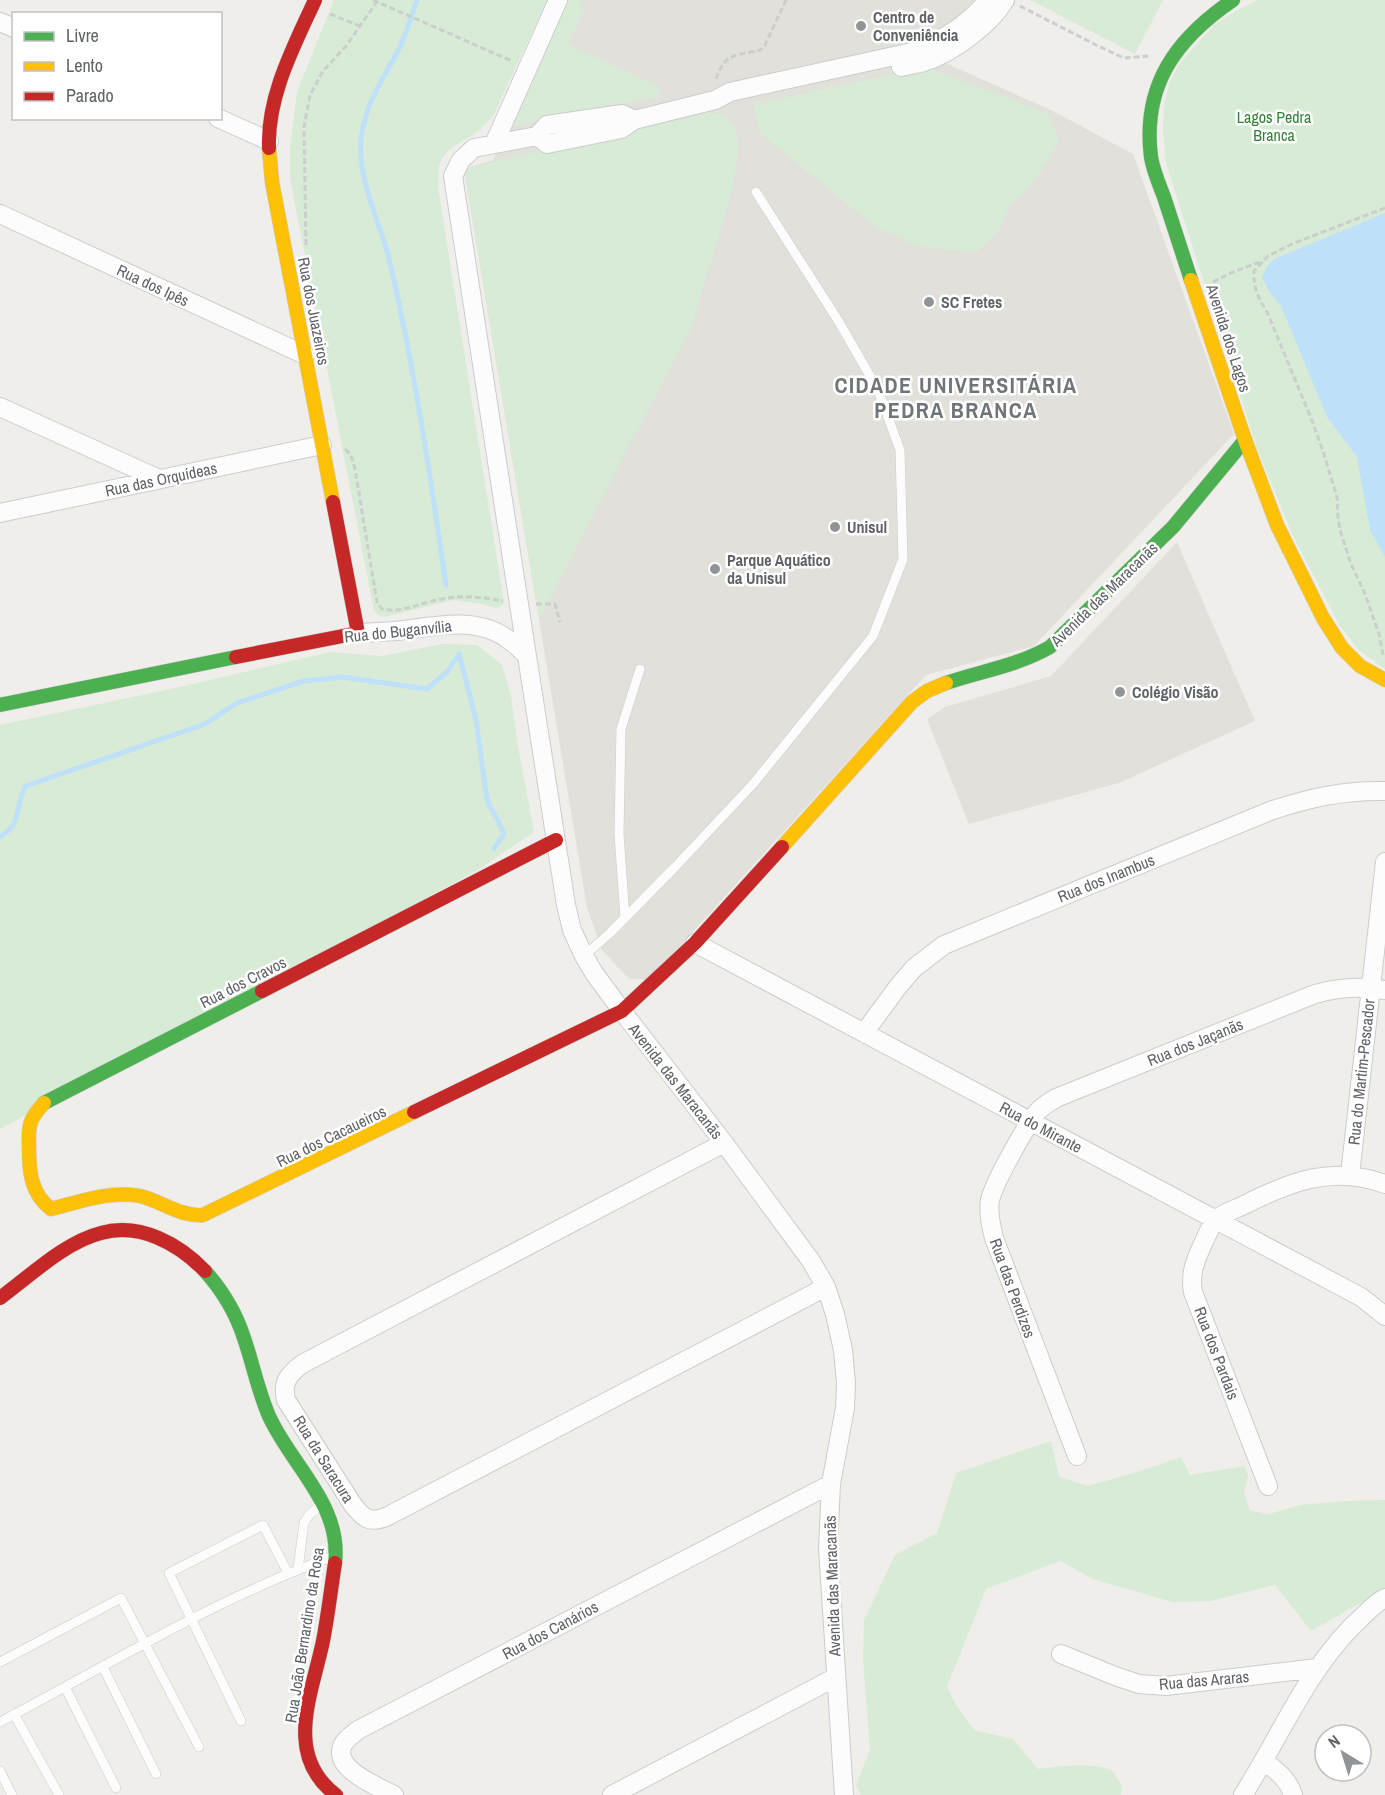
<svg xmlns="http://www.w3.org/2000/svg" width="1385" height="1795" viewBox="0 0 1385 1795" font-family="'Archivo Narrow',sans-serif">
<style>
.education{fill:#e2e0da}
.green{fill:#d8ebd6}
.water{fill:#bfe0f9}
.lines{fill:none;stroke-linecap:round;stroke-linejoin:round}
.stream{stroke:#bfe0f9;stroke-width:5}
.lane-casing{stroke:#cbcccc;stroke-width:10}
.street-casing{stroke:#cbcccc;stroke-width:20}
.fast-casing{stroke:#cacacb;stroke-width:15}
.slow-casing{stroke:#cacacb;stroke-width:15}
.jam-casing{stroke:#cacacb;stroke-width:15}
.path{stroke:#cacfcc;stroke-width:3;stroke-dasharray:6 3;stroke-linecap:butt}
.lane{stroke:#fdfcfc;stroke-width:9}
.street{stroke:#fdfcfc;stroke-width:18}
.fast{stroke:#4caf50;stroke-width:14}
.slow{stroke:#ffc107;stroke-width:14}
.jam{stroke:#c62828;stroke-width:14}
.poi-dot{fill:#919496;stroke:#fff;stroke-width:2}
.labels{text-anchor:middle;stroke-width:5;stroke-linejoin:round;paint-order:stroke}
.poi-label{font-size:16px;font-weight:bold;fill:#5f6368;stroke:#fff;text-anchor:start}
.park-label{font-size:16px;fill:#348238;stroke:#fff}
.street-label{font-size:16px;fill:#5f6368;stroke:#fff}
.district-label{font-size:22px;font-weight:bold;letter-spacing:1.5px;fill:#70757a;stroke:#fff}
</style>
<rect width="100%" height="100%" fill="#efeeea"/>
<path class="education" d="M565,0H982L940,35L907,46L1051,110L1133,154L1234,434L1034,646L926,675L650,979H629L602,950L587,908L464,169L493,160Z
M1177,542L1255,721L1119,783L969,824L927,719L945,707L1051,676Z"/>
<path class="green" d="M334,0H547L494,114C488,122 481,129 473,135C460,143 442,150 439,167C438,173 439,180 438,187L504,603L500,607L495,608L482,604L453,600L384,617L380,616L374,611L290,178V146L297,92Z
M565,0H578L582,2L584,9L568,44L661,88L656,97L511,126Z
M1030,0H1163L1135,54Z
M1258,0H1385V669L1359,650L1340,626L1293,536L1257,448L1166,163L1163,129L1164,106L1170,81L1180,63L1214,25L1236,11Z
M925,67L1047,113L1059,140L1046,165L1027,190L1009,207L997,233L975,253L916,246L874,226L760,133L753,105Z
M710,112L726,116L733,124L739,145L733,188L691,328L539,619L464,169Z
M442,644L477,645L502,665L511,696L517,741L534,832L478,870L0,1129V725L175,688L330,652L382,656Z
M1051,1441L1059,1477L1088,1486L1150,1468L1181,1457L1190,1475L1245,1466L1248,1476L1244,1492L1250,1511L1269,1514L1300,1505L1346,1501L1385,1500V1592L1373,1596L1311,1631L1275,1585L1211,1601L1172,1602L1093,1579L1060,1561L986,1589L947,1687L956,1705L974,1730L1013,1739L1038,1769C1063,1766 1087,1762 1112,1770L1122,1786L1121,1795H861L856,1785L870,1750L863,1660L864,1620L895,1555L937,1533L956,1473Z"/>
<path class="water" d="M1385,213V557L1370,530L1357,457L1327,417L1281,306L1270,293L1262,277L1267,267L1274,259Z"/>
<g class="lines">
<path class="stream" d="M417,0C411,17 406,35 398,51C381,83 366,101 361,139C358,172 372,205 382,236C387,248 390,262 393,276C416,378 431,482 446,585
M459,654L476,720L487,800C492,812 500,822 504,834L494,848
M0,837C25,821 13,806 26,786L205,724L237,703L304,681L342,677L427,689L448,671L459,654"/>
<g class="lane-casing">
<path id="lane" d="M625,918L619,834L621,729L640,669
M584,956L610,933L676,866L753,784L873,636L903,559L900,450L878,390L839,322L756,192
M298,1569L304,1523L309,1515L322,1504
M0,1662L121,1598L199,1747
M103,1667L156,1774
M65,1687L116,1788
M14,1714L59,1795
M241,1721L169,1573L263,1525L288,1573
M0,1722C110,1664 217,1598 334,1556
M0,1771L12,1795"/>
</g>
<g class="street-casing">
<path id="street" d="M0,22L14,28
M901,67C909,65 917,64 924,62C952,53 990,25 1005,0
M218,118L269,141
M537,136L547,144L621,129L634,120L715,100L730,92L917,51C944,39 970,23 988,0
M494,144L558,0
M0,214L305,355
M0,407L159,479
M0,513L322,445
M358,633C374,632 390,632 405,630C439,625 479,617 509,640C515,644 521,650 527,656L566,905L572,930L584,956L594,973L622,1011L724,1143L811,1261L826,1287L835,1314L843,1350L846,1383L845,1408L831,1484L828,1548L844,1795
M527,656L453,176L461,160L474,148L537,136L547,125L622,114L634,120
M695,943L1361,1297L1385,1316
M864,1033L897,988L914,968L944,945L1270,811C1309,798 1344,790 1385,791
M724,1143L302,1364C288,1375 282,1382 286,1400L353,1505C364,1519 370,1524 388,1516L826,1287
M1350,1175L1385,862
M1077,1456L994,1238C991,1225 988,1213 990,1200C994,1183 1028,1121 1040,1109C1045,1105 1051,1101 1056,1098L1315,994C1339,987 1361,986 1385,990
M1268,1486L1193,1292C1189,1270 1198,1255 1207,1235C1209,1231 1212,1223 1216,1219C1223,1213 1236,1209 1244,1205C1291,1181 1334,1165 1385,1184
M1061,1654L1115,1676L1139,1684L1166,1686L1317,1668
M1264,1761C1277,1771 1288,1779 1293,1795
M394,1795C379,1787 334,1770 342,1747C344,1740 352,1735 358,1730L831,1484
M612,1795L836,1677
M1243,1795C1282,1734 1309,1664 1364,1615C1370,1609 1377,1602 1385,1598"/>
</g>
<g class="fast-casing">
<path id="fast" d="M1191,280C1182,252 1173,224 1164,197C1159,184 1153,170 1151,157C1142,85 1176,39 1233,0
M946,683C981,671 1017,666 1050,647L1173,527L1245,440
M0,705L236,657
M44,1103L262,991
M205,1271C222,1290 236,1313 244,1338C253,1364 258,1391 269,1416C291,1465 342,1505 335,1563"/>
</g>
<g class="slow-casing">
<path id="slow" d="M269,148L272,182L333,502
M1191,280L1245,440L1277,525L1323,618L1342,648L1360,666L1385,680
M782,847L912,702L927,691L946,683
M44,1103C39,1109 33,1115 31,1122C28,1130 29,1138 29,1146C29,1170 30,1193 51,1209C79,1202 111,1190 140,1196C161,1201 181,1217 203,1215L414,1112"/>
</g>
<g class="jam-casing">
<path id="jam" d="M269,148C267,96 294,46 315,0
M236,657L358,633L333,502
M262,991L556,840
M414,1112L622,1011L695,943L782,847
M0,1298C30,1276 65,1242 101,1233C140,1222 179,1244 205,1271
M335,1563C331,1589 328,1615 323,1641C312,1694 283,1755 336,1795"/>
</g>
<path class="path" d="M373,0L512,61
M1020,6L1096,45L1124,58L1148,56
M330,14L360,26
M716,79C723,59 730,55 751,52C757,51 760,51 764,47L786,0
M306,245L304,127L310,95L323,71L346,46L378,0
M1213,282L1233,272L1260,262
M345,449L351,455L355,469L377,602L382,609C402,614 421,602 442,599C462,595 483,597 503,601
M536,604H555L560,622
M1383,655L1379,634L1365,594L1351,564L1340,530L1337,511L1338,501L1323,451L1311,418L1267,312C1258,298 1253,287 1254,271L1268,256L1292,244L1385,208"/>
<use href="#lane" class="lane"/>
<use href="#street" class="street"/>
<use href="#fast" class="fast"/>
<use href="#slow" class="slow"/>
<use href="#jam" class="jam"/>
</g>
<g class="poi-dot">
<circle cx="861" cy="26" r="6"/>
<circle cx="929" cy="302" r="6"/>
<circle cx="835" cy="527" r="6"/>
<circle cx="715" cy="569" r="6"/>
<circle cx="1120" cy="692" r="6"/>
</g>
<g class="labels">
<g class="poi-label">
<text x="873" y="23">Centro de<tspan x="873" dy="18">Conveniência</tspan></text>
<text x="941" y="308">SC Fretes</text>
<text x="847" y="533">Unisul</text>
<text x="727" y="566">Parque Aquático<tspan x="727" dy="18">da Unisul</tspan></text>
<text x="1132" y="698">Colégio Visão</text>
</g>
<g class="park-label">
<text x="1274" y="123">Lagos Pedra<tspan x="1274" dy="18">Branca</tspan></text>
</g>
<g class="street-label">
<text transform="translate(153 285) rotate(25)" y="6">Rua dos Ipês</text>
<text transform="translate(314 311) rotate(79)" y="6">Rua dos Juazeiros</text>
<text transform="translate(1229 338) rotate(72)" y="6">Avenida dos Lagos</text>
<text transform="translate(161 479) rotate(-12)" y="6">Rua das Orquídeas</text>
<text transform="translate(1104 594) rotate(-44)" y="6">Avenida das Maracanãs</text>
<text transform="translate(398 631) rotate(-6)" y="6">Rua do Buganvília</text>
<text transform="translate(1106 878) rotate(-22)" y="6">Rua dos Inambus</text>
<text transform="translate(243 982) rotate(-27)" y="6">Rua dos Cravos</text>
<text transform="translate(1195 1042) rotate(-22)" y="6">Rua dos Jaçanãs</text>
<text transform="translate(1361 1072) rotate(-84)" y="6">Rua do Martim-Pescador</text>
<text transform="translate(676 1081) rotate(52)" y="6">Avenida das Maracanãs</text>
<text transform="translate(1041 1127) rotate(28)" y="6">Rua do Mirante</text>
<text transform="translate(331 1136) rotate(-26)" y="6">Rua dos Cacaueiros</text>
<text transform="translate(1013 1288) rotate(70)" y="6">Rua das Perdizes</text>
<text transform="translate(1217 1353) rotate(69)" y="6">Rua dos Pardais</text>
<text transform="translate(324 1459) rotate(58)" y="6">Rua da Saracura</text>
<text transform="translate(832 1586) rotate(-92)" y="6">Avenida das Maracanãs</text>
<text transform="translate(550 1630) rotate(-28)" y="6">Rua dos Canários</text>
<text transform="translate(304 1635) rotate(-81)" y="6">Rua João Bernardino da Rosa</text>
<text transform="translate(1204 1680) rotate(-5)" y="6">Rua das Araras</text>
</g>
<g class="district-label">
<text x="956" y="393">CIDADE UNIVERSITÁRIA<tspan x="956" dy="25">PEDRA BRANCA</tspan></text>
</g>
</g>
<rect x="12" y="12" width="210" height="108" fill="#ffffff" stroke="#bfc1c3" stroke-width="1.5"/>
<rect x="24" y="32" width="30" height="9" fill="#4caf50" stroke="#bfc1c3" stroke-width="1.5"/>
<text x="66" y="42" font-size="18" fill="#5f6368">Livre</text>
<rect x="24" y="62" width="30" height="9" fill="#ffc107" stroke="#bfc1c3" stroke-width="1.5"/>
<text x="66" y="72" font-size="18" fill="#5f6368">Lento</text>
<rect x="24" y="92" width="30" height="9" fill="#c62828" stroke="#bfc1c3" stroke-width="1.5"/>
<text x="66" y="102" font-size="18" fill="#5f6368">Parado</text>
<g transform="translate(1343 1753) rotate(322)"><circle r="28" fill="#ffffff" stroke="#bfc1c3" stroke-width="1.5"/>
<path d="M0-4.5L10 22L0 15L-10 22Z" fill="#919496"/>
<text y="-9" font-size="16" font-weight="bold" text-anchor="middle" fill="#5f6368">N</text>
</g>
</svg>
